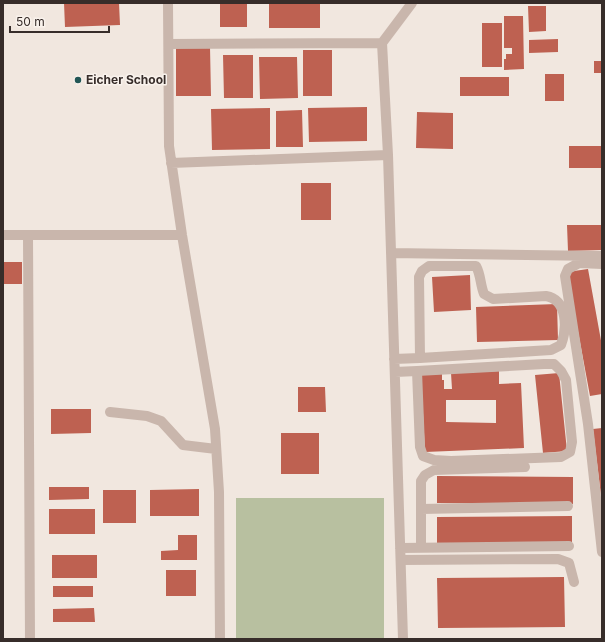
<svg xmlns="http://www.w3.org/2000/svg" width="605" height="642" viewBox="0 0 605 642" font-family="Inter,sans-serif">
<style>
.green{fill:#b8c0a0}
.building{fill:#be6151;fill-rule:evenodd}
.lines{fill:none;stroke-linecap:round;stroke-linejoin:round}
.minor{stroke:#c9b6ac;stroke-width:10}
.poi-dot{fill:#225655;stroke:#f9f2ec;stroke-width:1.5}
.labels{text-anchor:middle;stroke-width:3;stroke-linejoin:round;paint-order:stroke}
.poi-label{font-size:12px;font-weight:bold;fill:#372d2a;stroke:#f9f2ec;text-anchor:start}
</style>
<rect width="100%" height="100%" fill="#f1e7df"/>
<path class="green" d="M236,498H384V638H236Z"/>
<path class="building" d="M64,3H119L120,25L65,27Z
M220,3H247V27H220Z
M269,3H320V28H269Z
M528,6H546V31L529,32Z
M504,16H523L524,69L504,70V59H506V54H512V48H504Z
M482,23H502V67H482Z
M558,39V52L529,53V40Z
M210,47L211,96H176V48Z
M303,50H332V96H303Z
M223,55H253V98H224Z
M259,57H297L298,98L260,99Z
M594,61H602V73H594Z
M545,74H564V101H545Z
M460,77H509V96H460Z
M367,107V141L309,142L308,108Z
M270,108V149L212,150L211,109Z
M302,110L303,147H276V111Z
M417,112L453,113V149L416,148Z
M569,146H602V168H569Z
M301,183H331V220H301Z
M567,225H602V250L568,251Z
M3,262H22V284H3Z
M588,269L602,346V394L590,396L567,272Z
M470,275L471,310L434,312L432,277Z
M557,304L558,340L477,342L476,307Z
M499,371V384L521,383L524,448L425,452L421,374L442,373V380H444V389H452L451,373ZM446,400H496V423L446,422Z
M559,373L567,451L543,453L535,375Z
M298,387H325L326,412H298Z
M51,409H91V433L51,434Z
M602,428V496H601L593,429Z
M281,433H319V474H281Z
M437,476L573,477V504L437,503Z
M49,487H89V499L49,500Z
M199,489V516H150V490Z
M103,490H136V523H103Z
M49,509H95V534H49Z
M572,516V543L437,544V517Z
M178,535H197V560H161V551L178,550Z
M52,555H97V578H52Z
M166,570H196V596H166Z
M564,577L565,627L438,628L437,578Z
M53,586H93V597H53Z
M94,608L95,622H53V609Z"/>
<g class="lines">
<path class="minor" d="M168,3L169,146L182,235L215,429L219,492L220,639
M169,44L382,43
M171,163L388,155
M3,235H182
M28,235L30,639
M391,253L602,256
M602,264L579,263L568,269L565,276L588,424L602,552
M394,359L420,358L419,277L422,271L429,266H476C481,275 480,284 484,294L493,299L546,296C568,300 567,329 561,345L551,350L420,358
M395,372L417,371L544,364H554L561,371L566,380L572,442L570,452L561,457L451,461L434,460L423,456L420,447L417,371
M110,412L147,416L161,421L183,445L216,449
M421,509L568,506
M400,548L569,546
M421,548V481L425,475L434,470L525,467
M401,560L558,559L569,563L574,582
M403,639L388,155L382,43L412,3"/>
</g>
<circle class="poi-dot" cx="78" cy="80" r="4"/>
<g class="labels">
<g class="poi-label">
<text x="86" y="84">Eicher School</text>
</g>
</g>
<rect width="605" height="642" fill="none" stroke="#372d2a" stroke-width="8"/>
<path d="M10 26v6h99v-6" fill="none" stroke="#372d2a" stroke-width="2"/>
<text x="16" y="26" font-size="12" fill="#372d2a" stroke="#f9f2ec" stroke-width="3" paint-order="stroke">50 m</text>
</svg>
